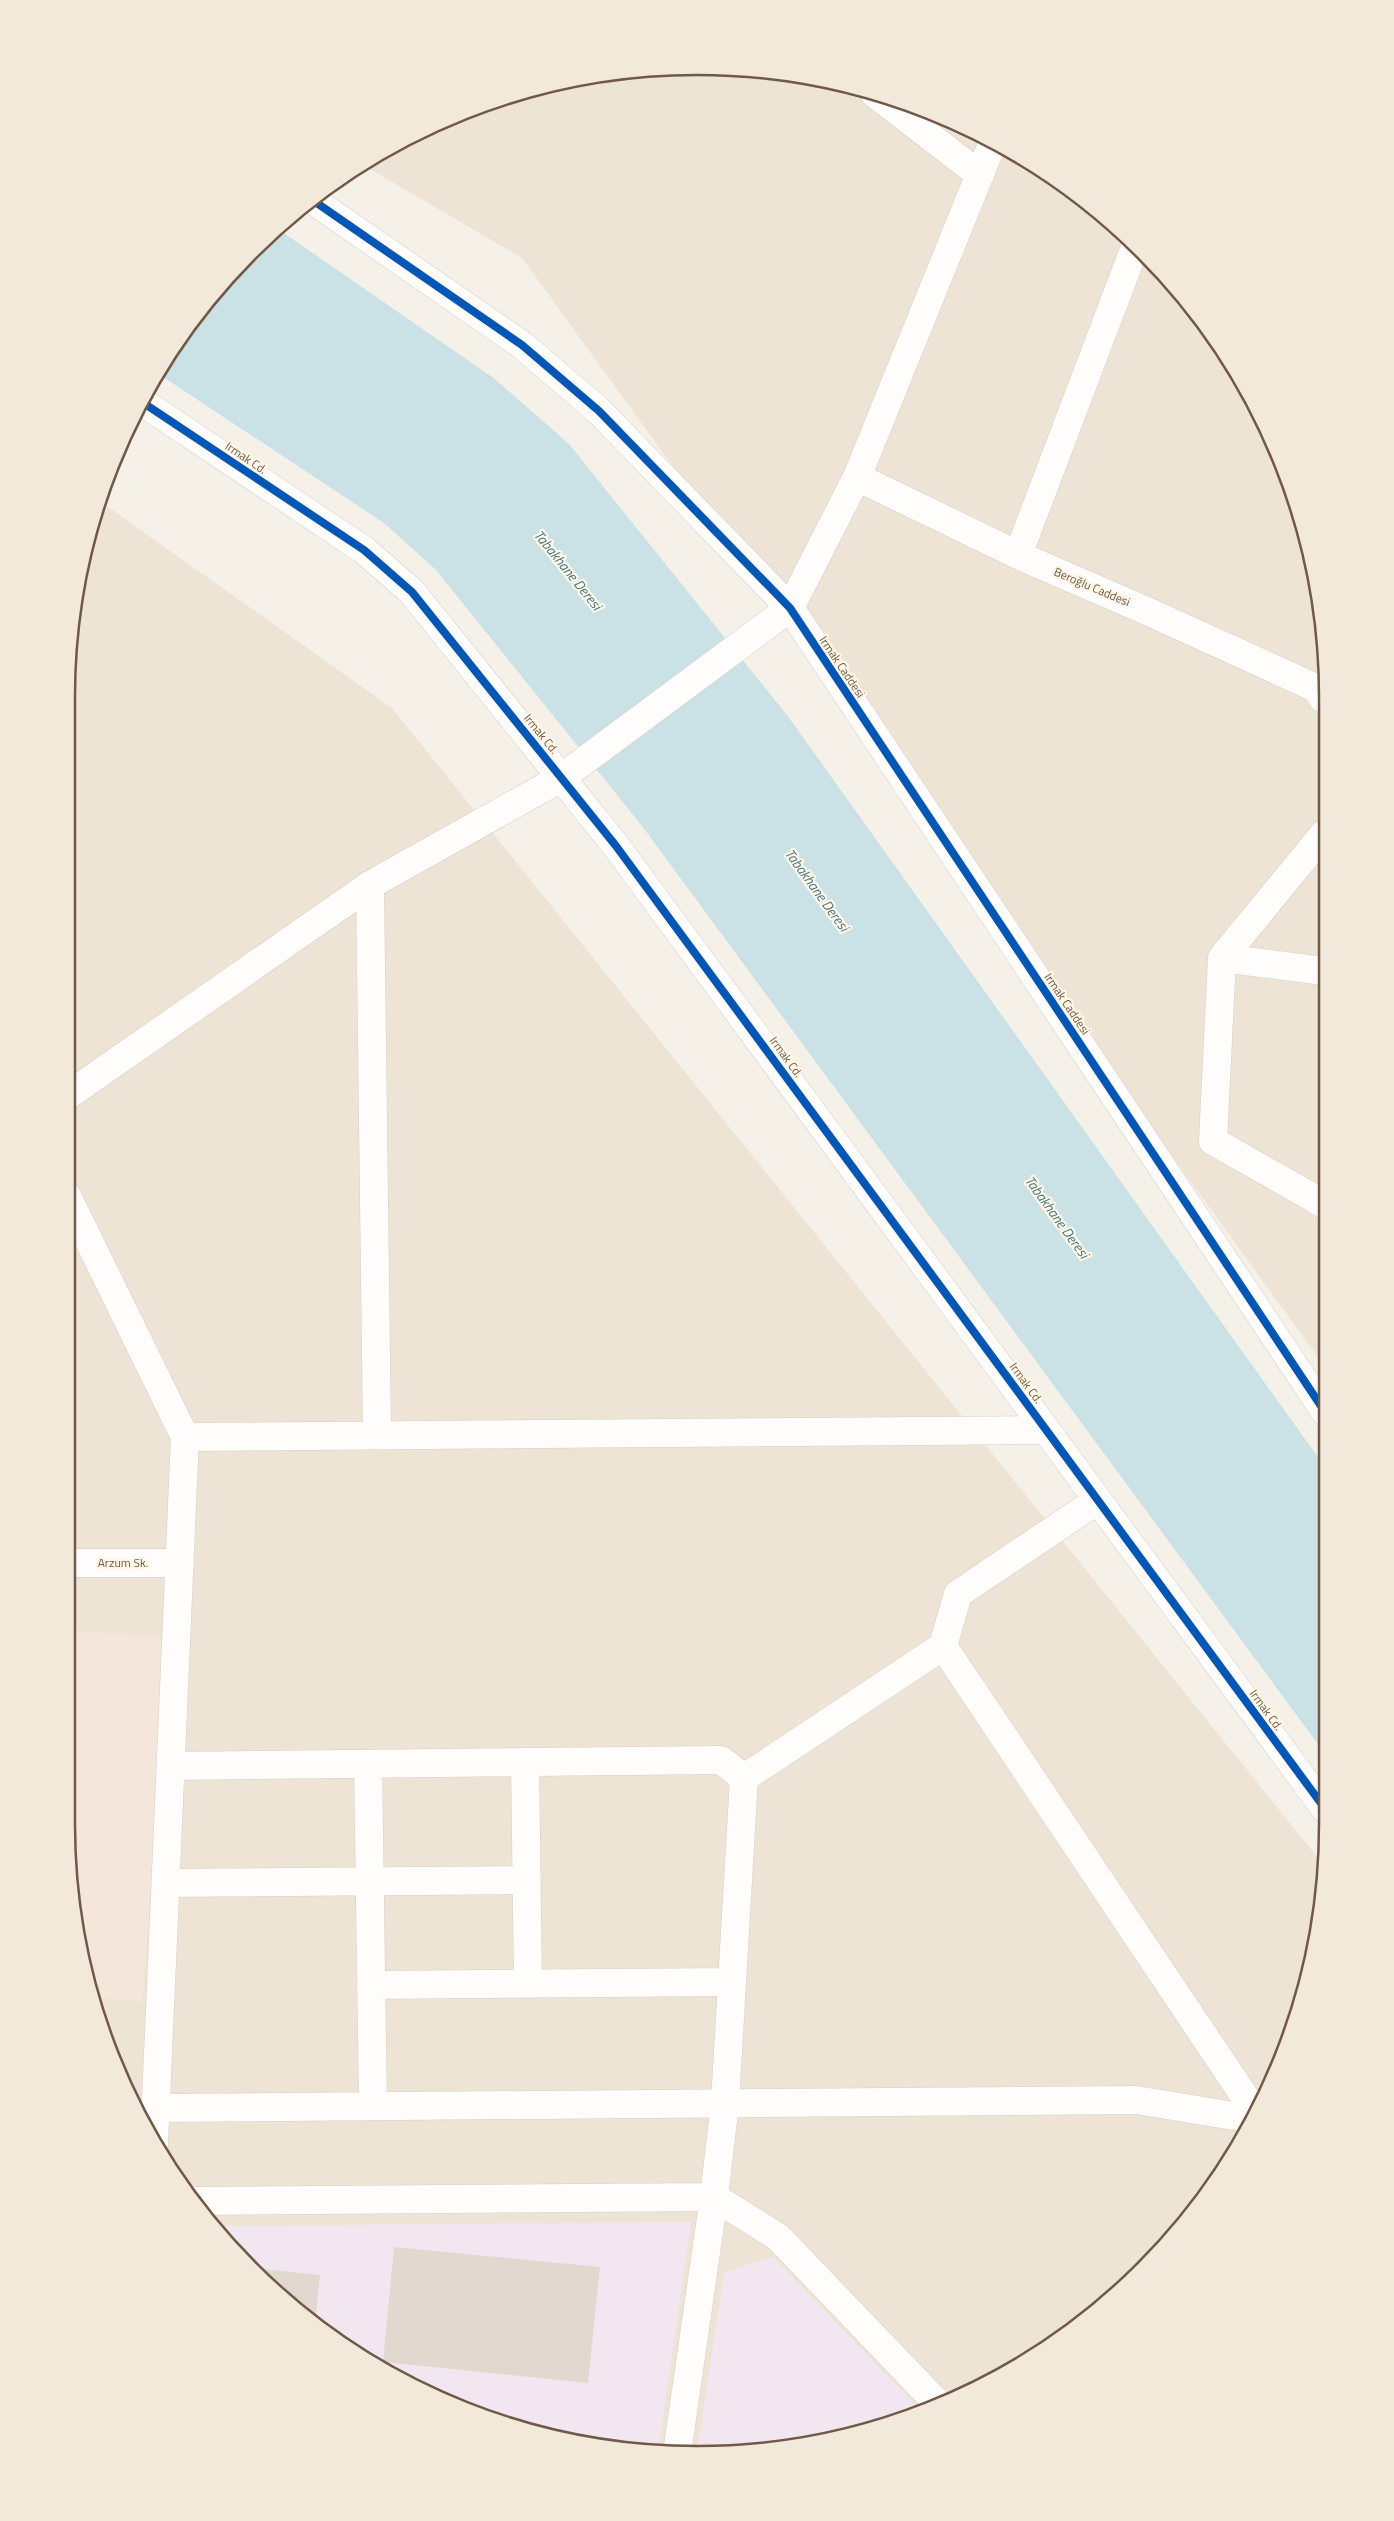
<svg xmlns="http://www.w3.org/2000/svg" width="1394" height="2521" viewBox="0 0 1394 2521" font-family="'Titillium Web',sans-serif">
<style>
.residential{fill:#eee4d5}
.commercial{fill:#f5e6db}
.education{fill:#f2e7f0}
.water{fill:#cae2e5}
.building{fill:#e1d9d0}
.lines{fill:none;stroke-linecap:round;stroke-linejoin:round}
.minor-casing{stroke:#d4cec6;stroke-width:29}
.minor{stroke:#fefdfc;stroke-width:28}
.cycleway-casing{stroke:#fef6e7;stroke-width:11}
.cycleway{stroke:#0057b8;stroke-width:8}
.labels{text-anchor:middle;stroke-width:4.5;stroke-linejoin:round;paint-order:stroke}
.street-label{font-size:12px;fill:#715949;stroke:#fef6e7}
.water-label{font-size:14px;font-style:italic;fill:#447785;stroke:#fef6e7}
.rim{fill:none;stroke:#715949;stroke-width:2.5}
</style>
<rect width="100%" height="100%" fill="#f5f1e8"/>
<path class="residential" d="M655,68L779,72L899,100L1012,151L1113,223L1222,347L1294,494L1322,615L1325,1367L522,258L363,165L418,131L533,88Z
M101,502L392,708L1326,1868L1306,1988L1243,2139L1197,2208L1113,2298L1047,2349L939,2407L860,2433L739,2453H655L534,2433L455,2407L347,2349L281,2298L197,2208L151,2139L100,2027L78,1947L66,1824L68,656L88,533Z"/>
<path class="commercial" d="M66,1630L172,1639L142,2001L101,1998L99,2022L78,1947L66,1824Z"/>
<path class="education" d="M691,2222L658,2453L534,2433L455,2407L347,2349L281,2298L214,2226Z
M773,2257L922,2412L860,2433L739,2453H697L724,2272Z"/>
<path class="water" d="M278,229L495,379L569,444L787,715L1325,1467L1326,1755L642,826L436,570L384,523L157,373L223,281Z"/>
<path class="building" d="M394,2247L600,2267L588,2383L383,2362Z
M253,2268L320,2275L315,2324L281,2298Z"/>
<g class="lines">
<g class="minor-casing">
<path id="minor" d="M875,94L980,175
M311,199L522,345L599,411L790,608L1325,1412
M142,402L364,550L412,592L616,846L1326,1810
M857,477L1018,555L1149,612L1316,688L1323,699
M1018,555L1135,247
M1323,835L1222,958L1213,1141L1324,1204
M370,885L377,1435
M1222,958L1324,971
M67,1096L370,885L561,778L790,608L857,477L993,142
M67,1196L185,1437L154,2145
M185,1437L1046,1430
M67,1563H180
M943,1646L1255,2112
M525,1762L528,1984
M368,1764L373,2106
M171,1766L721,1760L744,1778
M744,1778L943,1646L958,1594L1098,1500
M166,1883L527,1880
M371,1985L732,1982
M156,2108L1136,2100L1252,2119
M192,2201L714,2197L778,2237L940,2406
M677,2453L714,2197L725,2103L744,1778"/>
</g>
<use href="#minor" class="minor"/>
<g class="cycleway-casing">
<path id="cycleway" d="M311,199L522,345L599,411L790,608L1325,1412
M142,402L364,550L412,592L616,846L1326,1810"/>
</g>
<use href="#cycleway" class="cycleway"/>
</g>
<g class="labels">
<g class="street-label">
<text transform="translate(246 458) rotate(34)" y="4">Irmak Cd.</text>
<text transform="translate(1092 587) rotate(23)" y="4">Beroğlu Caddesi</text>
<text transform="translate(842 667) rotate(56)" y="4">Irmak Caddesi</text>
<text transform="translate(541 734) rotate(51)" y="4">Irmak Cd.</text>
<text transform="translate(1067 1004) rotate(56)" y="4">Irmak Caddesi</text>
<text transform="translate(786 1057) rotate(54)" y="4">Irmak Cd.</text>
<text transform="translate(1026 1383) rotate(54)" y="4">Irmak Cd.</text>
<text x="123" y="1567">Arzum Sk.</text>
<text transform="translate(1266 1710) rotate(54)" y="4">Irmak Cd.</text>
</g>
<g class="water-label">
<text transform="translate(568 570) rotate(51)" y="5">Tabakhane Deresi</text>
<text transform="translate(817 890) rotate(54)" y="5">Tabakhane Deresi</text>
<text transform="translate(1057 1217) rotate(54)" y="5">Tabakhane Deresi</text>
</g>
</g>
<path d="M0 0H1394V2521H0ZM697 75H697A622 622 0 0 1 1319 697V1824A622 622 0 0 1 697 2446H697A622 622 0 0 1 75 1824V697A622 622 0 0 1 697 75Z" fill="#f3e9da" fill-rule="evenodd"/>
<path class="rim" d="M697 75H697A622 622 0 0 1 1319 697V1824A622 622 0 0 1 697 2446H697A622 622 0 0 1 75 1824V697A622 622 0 0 1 697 75Z"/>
</svg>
